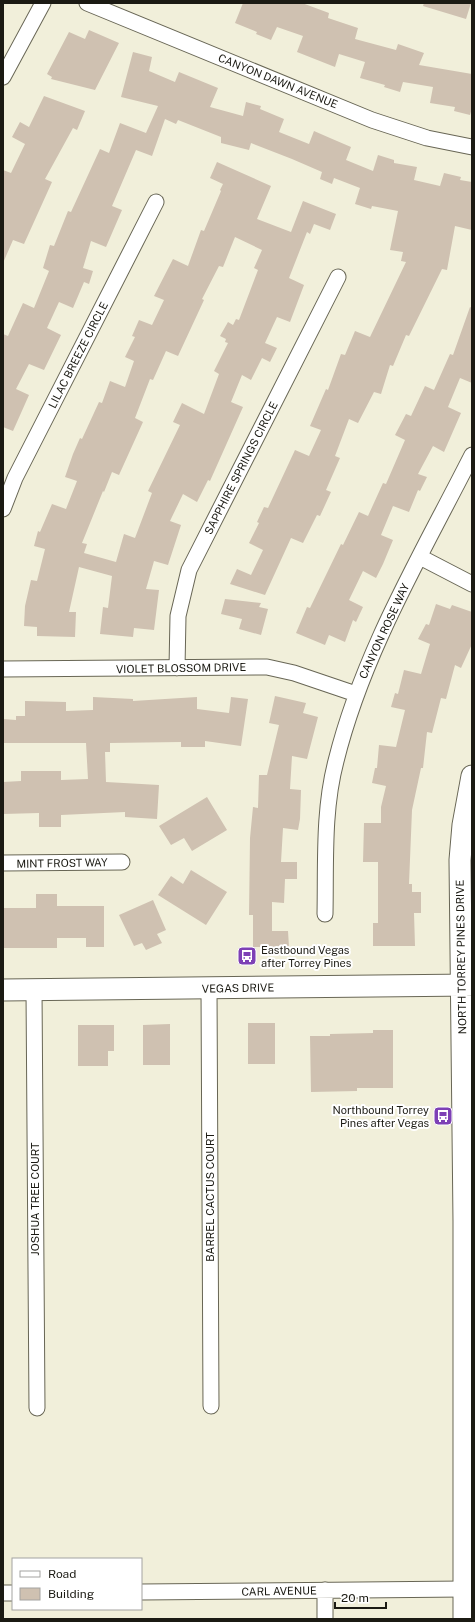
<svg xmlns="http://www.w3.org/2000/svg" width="475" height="1622" viewBox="0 0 475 1622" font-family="'Public Sans',sans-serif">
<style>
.building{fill:#cfc1b1;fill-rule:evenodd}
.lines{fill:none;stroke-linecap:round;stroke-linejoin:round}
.street-casing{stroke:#686655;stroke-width:17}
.secondary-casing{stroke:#686655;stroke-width:23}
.street{stroke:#fff;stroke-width:15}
.secondary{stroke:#fff;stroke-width:21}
.labels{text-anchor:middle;stroke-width:4;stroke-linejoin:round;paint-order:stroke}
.street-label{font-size:11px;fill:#1b1a13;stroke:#fff}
.poi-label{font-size:11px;fill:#1b1a13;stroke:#fff;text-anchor:start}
</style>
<rect width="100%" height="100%" fill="#f1efda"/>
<path class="building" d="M243,3H302L329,13L328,18L358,28L355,39L396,50L398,44L424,53L419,65L472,74V108L470,115L454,111L455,107L430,103L433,87L403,82L400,92L384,87L385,85L360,78L365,62L339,54L335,67L297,52L303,36L277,27L271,40L256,34L257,32L235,23Z
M424,3H471L466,19L423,6Z
M89,30L119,43L95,90L51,79L52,77L47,74L69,32L85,39Z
M133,52L152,57L149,71L175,82L179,72L218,88L210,107L243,116L246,102L261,106L260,109L284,119L279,132L309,144L314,131L330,138L351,147L346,160L373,171L378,155L394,160V163L417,167L414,180L440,186L444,173L461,177L460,180L472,182V230L455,226L447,270L442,269L409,336L406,335L393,366L390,365L381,394L374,392L358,423L349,419L335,456L340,458L326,490L331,492L320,516L317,515L303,543L291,538L265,595L230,584L237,569L251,575L263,550L249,543L259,523L257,522L264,507L268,508L295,450L309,456L321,430L310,426L326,389L328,390L341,354L345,355L355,331L370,337L406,262L401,261L403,252L390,250L398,211L372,206L371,209L355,204L360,188L334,178L332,184L320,179L322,172L292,159L251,143L249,150L221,143V137L178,120L176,124L165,119L152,156L136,150L112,206L122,210L106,247L91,241L83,268L93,271L89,284L84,282L73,308L59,302L47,328L61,335L44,370L29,364L16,389L29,395L13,431L3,427V334L8,336L23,303L34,308L49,271L43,268L50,245L54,246L68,211L71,212L100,149L109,153L120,123L146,133L158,106L121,97Z
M44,96L85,111L77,130L73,128L45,179L52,182L24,244L13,240L3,263V170L11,173L25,144L12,137L20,122L29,127Z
M217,162L271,186L257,219L291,232L303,201L336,214L330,230L314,224L310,234L307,232L289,278L304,285L290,322L277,317L265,343L277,348L270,362L262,358L251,380L242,375L231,402L243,407L210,481L208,480L197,502L183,494L170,521L181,525L168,565L154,561L146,589L159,590L154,630L134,628L133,637L100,634L103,607L108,608L112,576L79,567L69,612H76L75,637L37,636V627L24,626L25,606L31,580L37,581L45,549L34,546L38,531L40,532L52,504L66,509L77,481L65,477L73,454L80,438L82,439L99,402L102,403L110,381L125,387L134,361L125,357L135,337L132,336L139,320L152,325L164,300L154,296L173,259L188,266L201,230L204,231L221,191L220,190L223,184L210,178ZM235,237L262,250L254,268L258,270L239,320L236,319L233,325L228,322L220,336L226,339L225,342L228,343L214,371L219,374L204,414L182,403L173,422L180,425L148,491L152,493L135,538L124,534L116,562L84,553L87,544L82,543L103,491L104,492L112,472L119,475L143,422L135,418L150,379L153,380L166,351L178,356L204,300L202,299L219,266L223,267Z
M470,307L472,308V383L460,378L448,407L461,413L444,452L433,446L418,474L427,477L420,491L418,490L409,512L393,506L381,535L393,540L383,564L376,578L363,571L349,600L363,607L356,622L353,620L345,642L329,635L325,645L296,633L307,607L310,608L341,544L343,545L359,512L368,516L383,483L386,484L405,440L395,435L406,414L411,416L425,386L434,390L450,354L453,355Z
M225,599L261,603L259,607L268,609L261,635L239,629L242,619L221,614Z
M436,604L450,609L452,605L472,612V644L461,668L455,665L446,699L441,698L432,733L427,732L423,768H421L412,810L409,884H412V892H421V913H414L415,946H373V923H378V862H363L364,823H381V807L386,786L372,783L375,768H377L379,745L396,747L405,710L391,707L395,693L398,694L404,670L421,674L430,644L418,639L426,624L429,625Z
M275,696L306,703L303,713L318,717L307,759L292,756L290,789L301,790L300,819L298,830L283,828L281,862H297V879H285L284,903L272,902V931H288L289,947H253V915H249L250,838L253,807L258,808L259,775H267L279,725L269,723Z
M93,697L133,699V701L197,697V709L229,713L231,697L248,699L241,746L205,741V747H181V742L110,743V752H105L106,782L159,785L157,819L125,817V812L61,815V827H39V813L3,814V782L21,781V771H61V780L88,779L86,743H3V719L16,720V716H25V701L66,702V711L93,710Z
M207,797L227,830L192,851L184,838L171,845L159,826Z
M191,870L227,892L206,925L158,895L171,876L183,884Z
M36,894H57V906H104V947H86V938H57V948H3V908H36Z
M153,900L166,930L157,934L162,943L146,950L142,943L134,946L119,915Z
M248,1023H275V1064H248Z
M170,1024V1065H143V1025Z
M78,1025H114V1051H108V1066H78Z
M373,1030H393V1088H357V1091L311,1092L310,1036H330V1034L373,1033Z"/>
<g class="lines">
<g class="street-casing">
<path id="street" d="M87,3L372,120L427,138L472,147
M3,77L43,3
M3,509L15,478L156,202
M420,557L472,584
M177,668L178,616L189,570L338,277
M3,669L267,667L294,673L356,694
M3,863L122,862
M325,914C326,863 323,810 336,761C363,652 422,554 472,455
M209,988L211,1406
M34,990L37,1408
M325,1590V1619
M141,1592L464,1589
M3,1593H13"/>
</g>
<g class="secondary-casing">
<path id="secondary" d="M3,990L472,985
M464,1619V1221L460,860L463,825L472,776"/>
</g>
<use href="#street" class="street"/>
<use href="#secondary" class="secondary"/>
</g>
<defs>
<g id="bus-square" transform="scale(1)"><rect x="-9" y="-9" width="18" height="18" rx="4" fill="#7d40b5" stroke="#fff"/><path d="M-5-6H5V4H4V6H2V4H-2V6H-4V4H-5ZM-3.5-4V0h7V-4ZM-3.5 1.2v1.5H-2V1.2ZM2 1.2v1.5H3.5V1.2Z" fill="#fff"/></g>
</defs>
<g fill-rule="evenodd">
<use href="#bus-square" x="247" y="956"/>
<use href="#bus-square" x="443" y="1116"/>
</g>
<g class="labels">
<g class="street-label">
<text transform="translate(278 81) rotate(22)" y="4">CANYON DAWN AVENUE</text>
<text transform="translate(78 355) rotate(-63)" y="4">LILAC BREEZE CIRCLE</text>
<text transform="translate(241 468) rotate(-63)" y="4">SAPPHIRE SPRINGS CIRCLE</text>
<text transform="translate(384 631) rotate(-65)" y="4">CANYON ROSE WAY</text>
<text transform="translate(181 668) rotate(-1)" y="4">VIOLET BLOSSOM DRIVE</text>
<text transform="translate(62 863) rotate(-1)" y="4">MINT FROST WAY</text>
<text transform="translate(461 957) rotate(-91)" y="4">NORTH TORREY PINES DRIVE</text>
<text transform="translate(238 988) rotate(-1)" y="4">VEGAS DRIVE</text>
<text transform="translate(210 1197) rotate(-90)" y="4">BARREL CACTUS COURT</text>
<text transform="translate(35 1199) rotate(-90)" y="4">JOSHUA TREE COURT</text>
<text transform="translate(279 1591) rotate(-1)" y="4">CARL AVENUE</text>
</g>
<g class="poi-label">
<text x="261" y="954">Eastbound Vegas<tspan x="261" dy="13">after Torrey Pines</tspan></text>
<text x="429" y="1114" text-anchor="end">Northbound Torrey<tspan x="429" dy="13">Pines after Vegas</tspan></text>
</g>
</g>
<rect width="475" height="1622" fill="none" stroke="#1b1a13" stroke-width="8"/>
<rect x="12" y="1558" width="130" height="52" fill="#ffffff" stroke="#a4a3a1"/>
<rect x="20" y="1571" width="20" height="6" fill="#ffffff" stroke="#a4a3a1"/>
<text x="48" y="1578" font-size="12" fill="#1b1a13">Road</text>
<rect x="20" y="1588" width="20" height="12" fill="#cfc1b1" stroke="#a4a3a1"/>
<text x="48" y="1598" font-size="12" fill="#1b1a13">Building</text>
<path d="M335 1602v6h51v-6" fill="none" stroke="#1b1a13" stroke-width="2"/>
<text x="341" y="1602" font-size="12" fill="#1b1a13" stroke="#ffffff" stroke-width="3" paint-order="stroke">20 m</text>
</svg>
